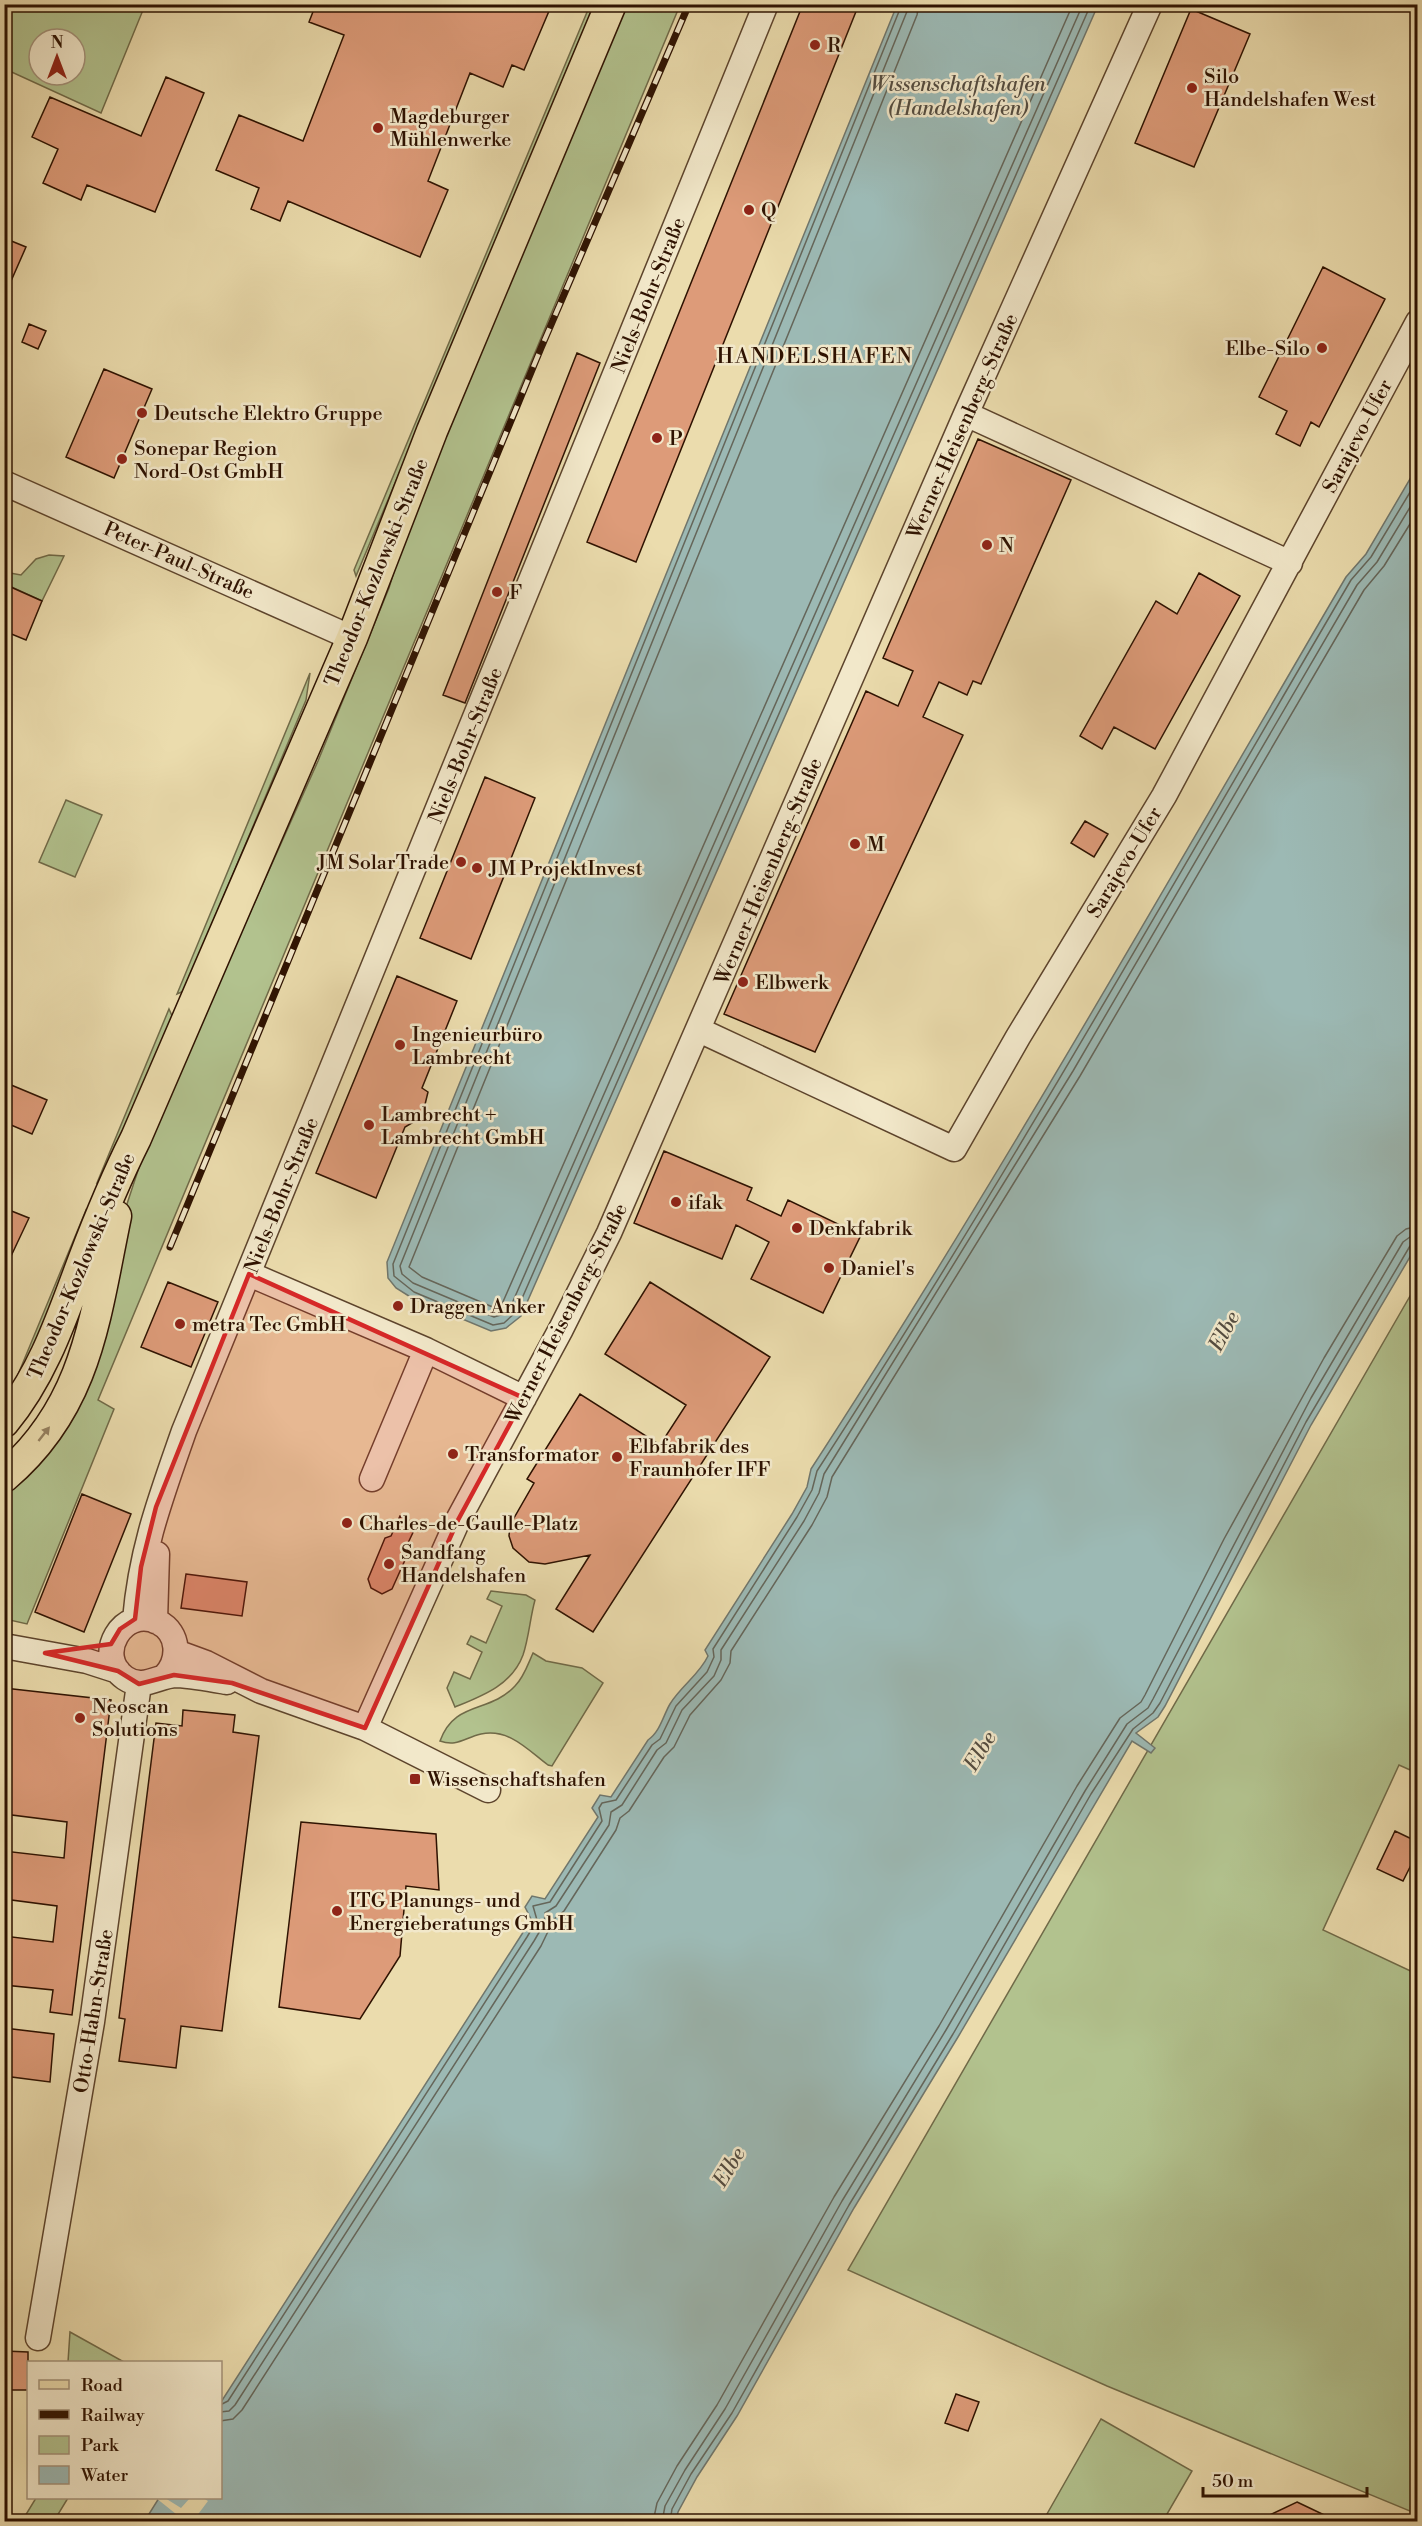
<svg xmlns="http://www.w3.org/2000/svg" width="1422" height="2526" viewBox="0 0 1422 2526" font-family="'Libre Bodoni',serif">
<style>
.green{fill:#b2c28e;stroke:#706a48;stroke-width:1.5;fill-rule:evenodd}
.water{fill:#9cb9b4;stroke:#70766c;stroke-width:1.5}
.pier{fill:#ebdcad}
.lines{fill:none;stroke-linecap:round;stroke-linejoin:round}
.shore{stroke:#65665a;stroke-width:1.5}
.building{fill:#dd9b79;stroke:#2e1201;stroke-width:1.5}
.minor-casing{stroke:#5d442c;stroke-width:27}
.major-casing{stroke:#2e1201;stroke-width:33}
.minor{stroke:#f2e8ca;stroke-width:24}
.major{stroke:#ebdcad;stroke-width:30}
.rail-casing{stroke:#2e1201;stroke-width:7}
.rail{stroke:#f2e8ca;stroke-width:4.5;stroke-dasharray:14;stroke-linecap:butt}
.oneway{fill:#968160}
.marked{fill:#d62828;fill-opacity:0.2;stroke:#d62828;stroke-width:4.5;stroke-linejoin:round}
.poi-dot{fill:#8f2418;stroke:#f2e8ca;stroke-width:2}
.labels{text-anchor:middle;stroke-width:5;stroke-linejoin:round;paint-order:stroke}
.poi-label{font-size:20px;fill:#2e1201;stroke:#f2e8ca;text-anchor:start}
.street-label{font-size:20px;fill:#2e1201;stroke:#f2e8ca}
.water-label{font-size:21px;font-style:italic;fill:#544c40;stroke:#f2e8ca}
.neighbourhood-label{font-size:21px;letter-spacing:1.5px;fill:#2e1201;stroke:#f2e8ca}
</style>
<rect width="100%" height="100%" fill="#ebdcad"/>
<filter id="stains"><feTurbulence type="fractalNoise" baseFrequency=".00333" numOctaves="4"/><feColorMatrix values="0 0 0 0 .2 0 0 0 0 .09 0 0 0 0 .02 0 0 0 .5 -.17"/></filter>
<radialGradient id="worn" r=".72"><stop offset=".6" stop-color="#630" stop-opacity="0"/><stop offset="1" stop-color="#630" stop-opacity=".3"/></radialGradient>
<path class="green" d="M138,5L143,10L101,113L5,69V5ZM39,39H75V75H39Z
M590,5H596L356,576L354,570Z
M624,5H680L98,1400L114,1409L27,1624L5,1619V1492L23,1476L126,1207L148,1140L318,761L389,588L410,519Z
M49,555L64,556L42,601L5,584L4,572L21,575L36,559Z
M310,673L306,700L184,991L177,994Z
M66,800L102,815L75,877L39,862Z
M169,1009L173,1018L105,1181L97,1183Z
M86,1210L89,1216L31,1354L5,1403V1395L17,1377Z
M1417,1284V1773L1399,1765L1323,1930L1417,1974V2514L1107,2386L848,2270Z
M491,1591L526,1595L535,1600C530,1618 529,1637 523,1655C512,1685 482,1696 455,1707L447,1688L454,1672L470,1679L482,1652L467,1644L471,1636L486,1643L502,1606L487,1599Z
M533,1653L546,1661L582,1668L603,1683L552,1766L548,1765C528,1750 509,1728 481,1734C464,1738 457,1747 440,1741C455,1700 489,1714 515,1686C524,1677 528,1664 533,1653Z
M70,2332L124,2362H68Z
M1101,2419L1192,2471L1163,2521H1043Z
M36,2498H68L54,2521H22Z"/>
<path class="water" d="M897,5H1098L521,1316L506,1328L491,1331L412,1298L396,1288L388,1278L387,1262Z
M1417,467V1245L1311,1425L1165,1706L1158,1717L1136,1733L1155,1748L1151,1753L1132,1741L958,2037L854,2208L737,2416L697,2477L678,2512L676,2521L144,2522L159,2498H220L221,2402L522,1934L531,1919L525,1907L532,1896L545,1899L598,1817L592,1808L600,1795L611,1797L648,1740C660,1732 663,1716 670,1704C681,1686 699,1675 708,1656L705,1650L792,1514L807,1487L811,1469C1000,1178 1171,876 1346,577L1366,554Z"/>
<path class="pier" d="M156,2498H165L181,2508L190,2498H203L208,2501L193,2521H171L176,2514Z"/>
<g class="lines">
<path class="shore" d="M902,4L393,1264L394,1276L414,1292L493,1325L504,1323L516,1312L1091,4
M910,4L400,1266L402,1274L413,1283L494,1317L504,1314L510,1308L1083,4
M919,4L917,15L848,187L409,1267L422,1277L495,1308L502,1304L1073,4
M220,2405L228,2401L527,1937L537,1920L533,1906L550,1902L602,1821L599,1808L602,1803L616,1800L652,1745L660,1739L676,1706L707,1672L714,1657L713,1649L797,1517L812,1490L817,1471C1005,1181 1176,879 1351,580L1371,557L1418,479
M220,2412L229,2411L235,2405L534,1941L544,1924L545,1913L556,1906L609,1825L611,1812L622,1805L657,1750L666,1743L682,1710L714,1676L721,1660V1650L804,1521L819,1493L824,1474L1073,1071L1357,585L1377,562L1418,494
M220,2421L233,2419L242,2410L541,1946L554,1919L564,1911L616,1830L620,1818L629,1811L664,1757L674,1747L690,1715L721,1680L730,1663L731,1651L812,1525L827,1497L832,1477L1080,1076L1364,590L1384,566L1418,511
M653,2522L657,2503L677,2466L717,2405L834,2197L939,2026L1077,1786L1120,1718L1141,1702L1145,1695L1224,1539L1324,1358L1397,1236L1406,1229L1418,1226
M662,2522L665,2506L685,2470L725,2409L842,2201L946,2030L1085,1791L1127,1724L1148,1708L1153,1699L1311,1398L1403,1242L1410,1237L1418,1236
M670,2522L672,2509L691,2474L732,2413L849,2205L953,2034L1091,1794L1133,1729L1153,1713L1160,1703L1306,1422L1410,1246L1418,1243"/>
</g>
<path class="building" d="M316,4H552L524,70L512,65L503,87L470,73L428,181L448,190L420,257L288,201L280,221L251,209L259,188L216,170L239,115L303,141L344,35L309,22Z
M803,4H859L636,562L587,542Z
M1191,9L1250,34L1194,167L1135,143Z
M166,77L204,93L155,212L87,185L81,200L43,183L58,149L32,137L50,97L141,136Z
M4,238L26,247L4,297Z
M1323,267L1385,299L1319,427L1311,422L1300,446L1276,434L1287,411L1259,397Z
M29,324L46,331L38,349L22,342Z
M577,353L600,363L465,703L443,695Z
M104,369L152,389L114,478L66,457Z
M978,439L1071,480L981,684L973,681L967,695L939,682L923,717L963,735L815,1052L724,1014L866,691L898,706L913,671L883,658Z
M1199,573L1240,596L1155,749L1114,727L1102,749L1080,736L1156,601L1177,614Z
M4,584L42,601L26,640L4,631Z
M485,777L535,798L471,959L420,938Z
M1085,821L1108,834L1094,857L1071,843Z
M397,976L457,1001L422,1088L428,1092L422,1117L405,1127L376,1198L316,1173Z
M4,1082L47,1100L32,1134L4,1122Z
M664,1151L752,1188L747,1200L781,1216L788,1200L861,1235L823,1313L751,1279L769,1242L736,1225L722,1259L634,1223Z
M4,1208L29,1218L4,1271Z
M168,1282L218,1302L191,1367L141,1347Z
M650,1282L770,1357L593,1632L556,1609L590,1555L545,1564L529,1562L513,1548L509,1536L510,1525L534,1483L527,1479L580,1394L660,1445L686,1405L605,1354Z
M82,1494L131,1514L84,1632L35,1612Z
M400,1516L417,1524L408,1543L410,1549L392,1589L382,1594L371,1588L368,1579L385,1538L391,1536Z
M186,1574L247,1582L242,1616L181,1608Z
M4,1688L111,1700L72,2015L50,2012L53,1990L4,1985V1936L53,1942L57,1906L4,1899V1851L64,1858L67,1822L4,1814Z
M183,1710L235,1715L233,1732L259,1736L222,2031L181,2026L176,2068L119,2061L125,2019L119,2018L156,1723L182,1726Z
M301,1822L436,1834L439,1890L406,1886L400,1956L360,2019L279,2007Z
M1395,1831L1418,1842V1851L1403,1881L1377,1869Z
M4,2028L54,2034L50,2082L4,2076Z
M4,2351L28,2352V2390H4Z
M956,2394L979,2402L968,2431L945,2423Z
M1297,2502L1339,2522H1255Z"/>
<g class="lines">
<g class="minor-casing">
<path id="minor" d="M966,414L1290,563
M4,483L352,638
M699,1030L954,1149L1018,1037L1164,796L1418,322
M249,1274L426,1350L524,1398
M372,1479L426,1350
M135,1620C141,1549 161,1497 184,1431L766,4
M155,1621L157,1554
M4,1646L87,1661L118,1671
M176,1652L206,1663L261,1691L365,1728L488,1790
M165,1676C180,1660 180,1633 158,1622C123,1605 93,1656 125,1678C144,1691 158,1675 177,1675C194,1676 210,1679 227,1682
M365,1728L458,1520L561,1329L609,1233L966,414L1150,4
M38,2338L92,2022L139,1684"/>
</g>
<g class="major-casing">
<path id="major" d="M4,1422C43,1375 62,1317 83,1261C99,1219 116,1178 136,1138L352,638L432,431L611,4
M4,1477C88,1406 95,1316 116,1216"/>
</g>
<use href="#minor" class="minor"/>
<use href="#major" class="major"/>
<g class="rail-casing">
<path id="rail" d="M170,1247L541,348L689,4"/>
</g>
<use href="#rail" class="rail"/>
</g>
<defs><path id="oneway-solid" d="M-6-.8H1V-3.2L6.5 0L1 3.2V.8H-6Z" transform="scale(1.5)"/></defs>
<use class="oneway" href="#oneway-solid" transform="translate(44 1434) rotate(-52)"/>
<path class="marked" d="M249,1274L524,1398L458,1520L365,1728L232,1683L174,1675L139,1684L118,1671L45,1653L111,1644L120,1629L135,1619L141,1567L156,1507Z"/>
<g class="poi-dot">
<circle cx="815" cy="45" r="6"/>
<circle cx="1192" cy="88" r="6"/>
<circle cx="378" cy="128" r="6"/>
<circle cx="749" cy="210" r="6"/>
<circle cx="1322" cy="348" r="6"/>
<circle cx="142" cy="413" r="6"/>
<circle cx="657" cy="438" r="6"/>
<circle cx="122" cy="459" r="6"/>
<circle cx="987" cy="545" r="6"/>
<circle cx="497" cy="592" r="6"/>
<circle cx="855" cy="844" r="6"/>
<circle cx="461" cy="862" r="6"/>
<circle cx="477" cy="868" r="6"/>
<circle cx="743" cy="982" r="6"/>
<circle cx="400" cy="1045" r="6"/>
<circle cx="369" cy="1125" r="6"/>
<circle cx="676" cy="1202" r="6"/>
<circle cx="797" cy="1228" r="6"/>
<circle cx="829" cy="1268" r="6"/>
<circle cx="398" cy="1306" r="6"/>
<circle cx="180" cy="1324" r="6"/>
<circle cx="453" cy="1454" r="6"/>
<circle cx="617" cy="1457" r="6"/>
<circle cx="347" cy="1523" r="6"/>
<circle cx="389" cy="1564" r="6"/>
<circle cx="80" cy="1718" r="6"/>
<rect x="409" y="1773" width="12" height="12" rx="3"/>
<circle cx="337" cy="1911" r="6"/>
</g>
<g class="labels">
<g class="poi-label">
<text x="827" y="52">R</text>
<text x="1204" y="83">Silo<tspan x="1204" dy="23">Handelshafen West</tspan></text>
<text x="390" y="123">Magdeburger<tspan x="390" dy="23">Mühlenwerke</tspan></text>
<text x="761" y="217">Q</text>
<text x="1310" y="355" text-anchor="end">Elbe-Silo</text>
<text x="154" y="420">Deutsche Elektro Gruppe</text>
<text x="669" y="445">P</text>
<text x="134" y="455">Sonepar Region<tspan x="134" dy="23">Nord-Ost GmbH</tspan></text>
<text x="999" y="552">N</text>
<text x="509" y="599">F</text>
<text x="867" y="851">M</text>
<text x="449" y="869" text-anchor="end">JM SolarTrade</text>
<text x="489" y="875">JM ProjektInvest</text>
<text x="755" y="989">Elbwerk</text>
<text x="412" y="1041">Ingenieurbüro<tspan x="412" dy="23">Lambrecht</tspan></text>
<text x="381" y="1121">Lambrecht +<tspan x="381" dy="23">Lambrecht GmbH</tspan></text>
<text x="688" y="1209">ifak</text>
<text x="809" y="1235">Denkfabrik</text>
<text x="841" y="1275">Daniel's</text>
<text x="410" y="1313">Draggen Anker</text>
<text x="192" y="1331">metra Tec GmbH</text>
<text x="629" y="1453">Elbfabrik des<tspan x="629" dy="23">Fraunhofer IFF</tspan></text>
<text x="465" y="1461">Transformator</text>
<text x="359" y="1530">Charles-de-Gaulle-Platz</text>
<text x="401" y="1559">Sandfang<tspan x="401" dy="23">Handelshafen</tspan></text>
<text x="92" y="1713">Neoscan<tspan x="92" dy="23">Solutions</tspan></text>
<text x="427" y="1786">Wissenschaftshafen</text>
<text x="349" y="1907">ITG Planungs- und<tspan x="349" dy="23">Energieberatungs GmbH</tspan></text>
</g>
<g class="street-label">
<text transform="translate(648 295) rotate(-68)" y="7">Niels-Bohr-Straße</text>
<text transform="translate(962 426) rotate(-66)" y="7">Werner-Heisenberg-Straße</text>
<text transform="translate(1357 436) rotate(-62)" y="7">Sarajevo-Ufer</text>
<text transform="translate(179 560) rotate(24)" y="7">Peter-Paul-Straße</text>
<text transform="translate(376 572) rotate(-68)" y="7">Theodor-Kozlowski-Straße</text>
<text transform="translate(465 745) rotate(-68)" y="7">Niels-Bohr-Straße</text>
<text transform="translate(1124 862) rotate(-59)" y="7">Sarajevo-Ufer</text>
<text transform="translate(768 871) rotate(-67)" y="7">Werner-Heisenberg-Straße</text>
<text transform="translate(281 1195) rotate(-68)" y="7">Niels-Bohr-Straße</text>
<text transform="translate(81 1266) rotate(-67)" y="7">Theodor-Kozlowski-Straße</text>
<text transform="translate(566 1313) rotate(-63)" y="7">Werner-Heisenberg-Straße</text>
<text transform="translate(93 2011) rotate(-81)" y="7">Otto-Hahn-Straße</text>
</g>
<g class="water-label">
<text x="958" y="91">Wissenschaftshafen<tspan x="958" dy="24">(Handelshafen)</tspan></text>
<text transform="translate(1224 1331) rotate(-62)" y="7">Elbe</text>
<text transform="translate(980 1751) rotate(-59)" y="7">Elbe</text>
<text transform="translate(729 2167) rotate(-59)" y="7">Elbe</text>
</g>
<g class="neighbourhood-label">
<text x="815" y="363">HANDELSHAFEN</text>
</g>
</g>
<rect width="1422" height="2526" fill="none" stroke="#ebdcad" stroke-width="24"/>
<rect x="6" y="6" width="1410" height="2514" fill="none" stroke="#2e1201" stroke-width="3"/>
<rect x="12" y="12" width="1398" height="2502" fill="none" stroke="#2e1201" stroke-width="1.5"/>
<rect x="27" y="2361" width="195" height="138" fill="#f2e8ca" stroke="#a4927a" stroke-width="1.5"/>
<rect x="39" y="2380" width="30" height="9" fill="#ebdcad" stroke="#a4927a" stroke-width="1.5"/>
<text x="81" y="2391" font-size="18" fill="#2e1201">Road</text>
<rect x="39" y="2410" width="30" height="9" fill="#2e1201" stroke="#a4927a" stroke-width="1.5"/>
<text x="81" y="2421" font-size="18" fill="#2e1201">Railway</text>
<rect x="39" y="2436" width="30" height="18" fill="#b2c28e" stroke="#a4927a" stroke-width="1.5"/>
<text x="81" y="2451" font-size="18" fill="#2e1201">Park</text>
<rect x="39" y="2466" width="30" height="18" fill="#9cb9b4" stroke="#a4927a" stroke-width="1.5"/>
<text x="81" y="2481" font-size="18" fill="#2e1201">Water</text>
<g transform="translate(57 57)"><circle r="28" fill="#f2e8ca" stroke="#a4927a" stroke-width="1.5"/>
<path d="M0-4.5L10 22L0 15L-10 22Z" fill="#8f2418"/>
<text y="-9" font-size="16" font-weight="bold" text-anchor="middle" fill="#2e1201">N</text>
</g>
<path d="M1203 2487v9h164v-9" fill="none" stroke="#2e1201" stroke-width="3"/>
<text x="1212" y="2487" font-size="18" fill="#2e1201" stroke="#f2e8ca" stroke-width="4.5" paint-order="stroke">50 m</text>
<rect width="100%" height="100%" filter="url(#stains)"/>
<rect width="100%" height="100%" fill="url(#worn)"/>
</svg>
